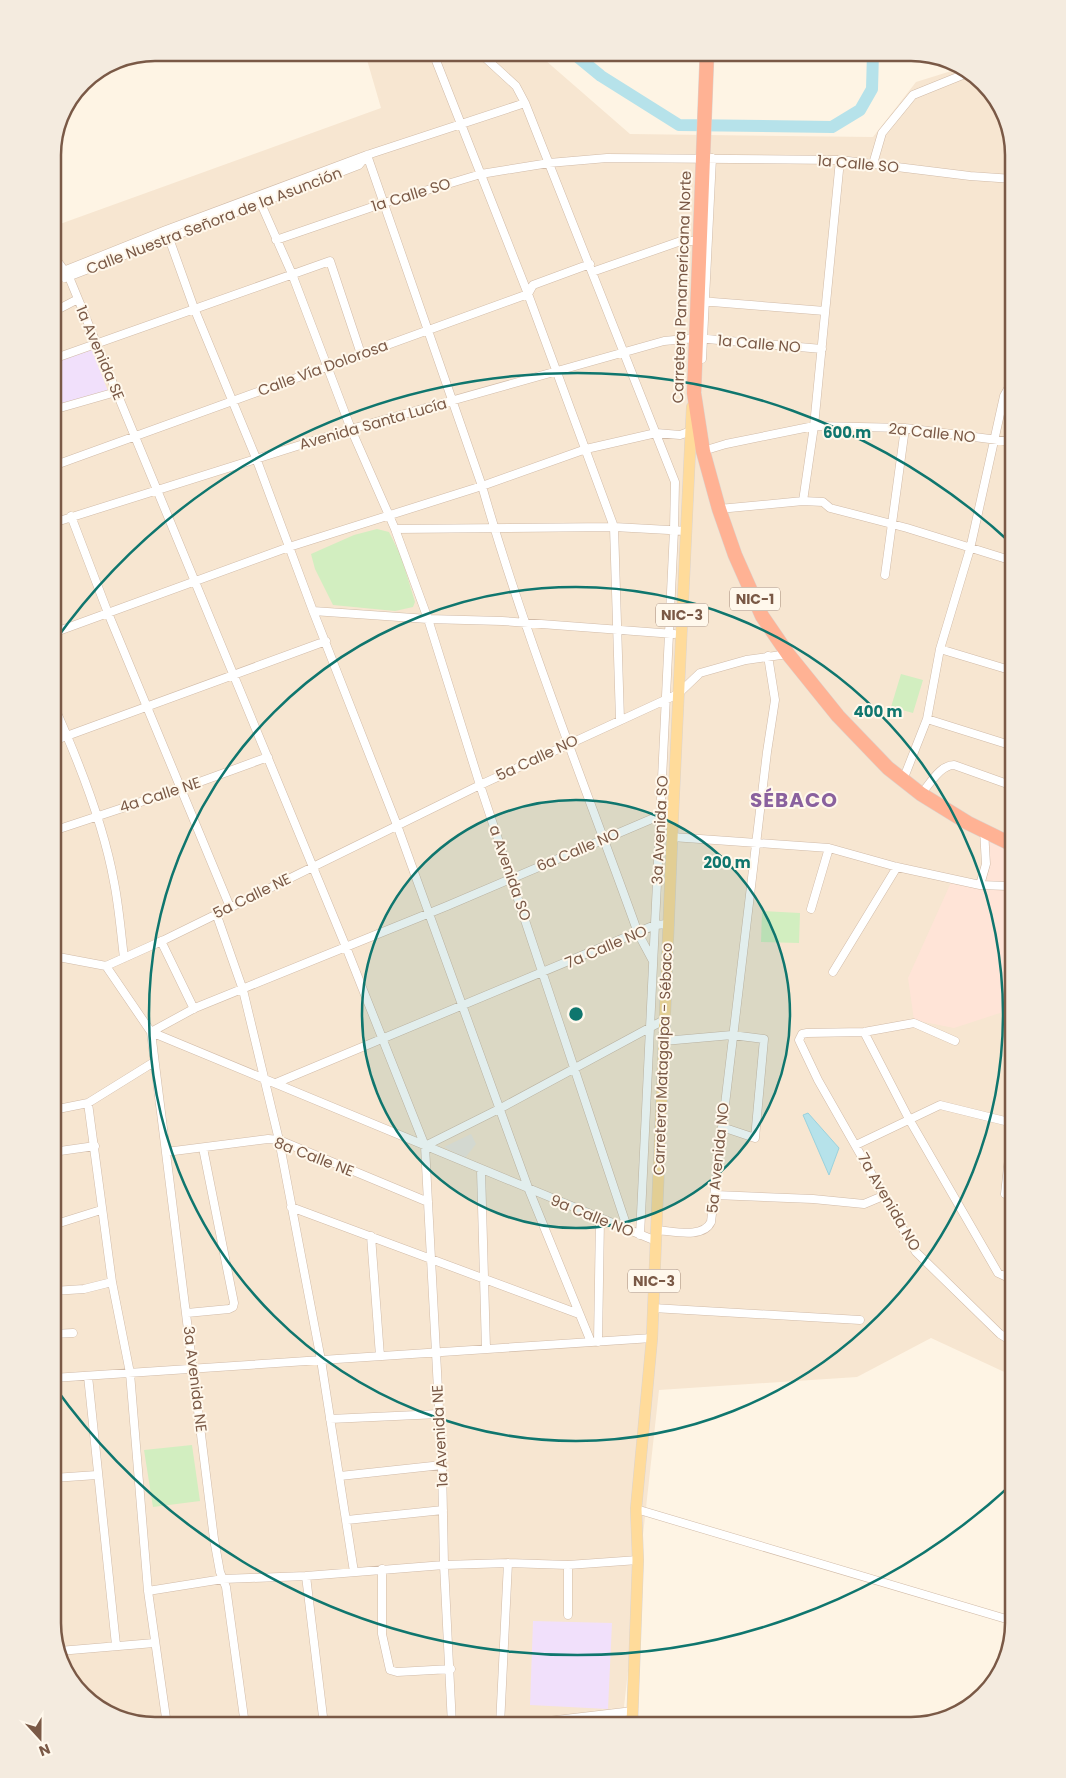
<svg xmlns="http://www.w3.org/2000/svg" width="1066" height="1778" viewBox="0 0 1066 1778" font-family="Poppins,sans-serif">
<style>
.residential{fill:#f7e6d1}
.commercial{fill:#ffe4d7}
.industrial{fill:#eee6de}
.education{fill:#f1e0fb}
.green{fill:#d2eec0}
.water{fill:#b6e2ea;stroke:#9bd2dd}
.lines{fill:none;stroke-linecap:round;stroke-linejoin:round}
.river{stroke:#b6e2ea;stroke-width:12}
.street-casing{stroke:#d1bba8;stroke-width:9}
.primary-casing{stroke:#dcd4cf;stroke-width:12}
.highway-casing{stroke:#dcd4cf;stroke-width:15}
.street{stroke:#fff;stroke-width:8}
.primary{stroke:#ffdb9a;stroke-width:11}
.highway{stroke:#ffb294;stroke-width:14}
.ring{fill:none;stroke:#0f766e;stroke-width:2.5}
.labels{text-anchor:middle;stroke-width:4;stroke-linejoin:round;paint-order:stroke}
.shield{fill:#fff8ec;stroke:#a28978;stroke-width:1}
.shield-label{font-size:14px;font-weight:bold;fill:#7a5946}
.street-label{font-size:15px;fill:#7a5946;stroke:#fff8ec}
.district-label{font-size:20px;font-weight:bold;letter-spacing:1px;fill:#8a619e;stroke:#fff8ec}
.rim{fill:none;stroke:#7a5946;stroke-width:2.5}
.centre{fill:#0f766e;stroke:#fff8ec;stroke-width:2.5}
.ring-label{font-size:15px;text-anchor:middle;font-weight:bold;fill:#0f766e;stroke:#fff8ec;stroke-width:4;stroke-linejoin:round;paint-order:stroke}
</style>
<rect width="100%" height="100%" fill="#fef4e4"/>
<path class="residential" d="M365,53H537L630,134L873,137L916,82L961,68L968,70L1003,110L1013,156V1376L931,1338L857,1377L659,1390L622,1725H149L99,1708L63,1668L53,1622V211L60,224L381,108Z"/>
<path class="commercial" d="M984,836L1013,850V989L1006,1011L954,1028L914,1020L908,978L953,878L981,889Z"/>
<path class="industrial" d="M471,1134L476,1144L465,1158L444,1147Z"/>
<path class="education" d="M92,350L108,391L53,406V361Z
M533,1621L612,1623L608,1709L530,1705Z"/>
<path class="green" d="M377,529L389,532L401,556L415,602L413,607L395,611L333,605L315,569L311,554L354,535Z
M901,674L923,680L913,713L891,707Z
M762,911L800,913L799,943L761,942Z
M192,1445L200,1501L153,1507L144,1450Z"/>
<path class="water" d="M808,1113L839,1148L829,1175L803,1115Z"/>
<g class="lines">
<path class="river" d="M573,53L601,76L679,125L832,127L860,110L872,89L873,53"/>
<g class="street-casing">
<path id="street" d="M433,53L528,294L614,527L620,720
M480,53L516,86L525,103L675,482L674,530L640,1235
M367,155L482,486C525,637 585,785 638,933L653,961
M873,164L882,133L913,95L970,72
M258,197L292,274L351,429L395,529L428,619L480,785L628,1230
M166,230L194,308L256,458L313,611L397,825L529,1190L591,1342
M276,240L384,203L481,174L549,163L607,158L840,160L970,176L1013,179
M53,255L69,277L346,947L425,1146L442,1465L444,1565L452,1725
M592,272L681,241H699
M65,278L359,165L367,155
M53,283L66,270L166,230L367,155L525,103
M700,301L825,311
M53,312L78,299
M53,359L330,261L361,354
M702,359L712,158
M53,410L116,392
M703,451L726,444L814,426L905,428L1013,442
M53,466L528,294L533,285L590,264
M803,501L814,426L840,160
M719,509L803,501L823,502L830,508L907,528L1013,561
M71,516L108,613L230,907
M53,523L351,429L664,341L696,338L822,349
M395,529L614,527L687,531
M885,575L905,428
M313,611L428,619L502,621L674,634
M53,633L289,547L482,486L586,449L656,433L680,435L691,431
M940,649L1013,671
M53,704C76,755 104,826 114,882C119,907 121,933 124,958
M927,719L1013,746
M53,741L326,641
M903,780L927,719L940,649L970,549L1004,396L1013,380
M921,794C930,784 940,765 954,765L1013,786
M53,831L183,788L268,757
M672,837L829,848L897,867L980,885L1007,886L1013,883
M980,885L986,864L984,830
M811,909L829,848
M216,913L243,990L279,1140L321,1360L354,1572
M161,941L194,1009
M53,956L106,966L151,1032L656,1241
M106,966L164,940L480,785L678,694L700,673L746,660L788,654
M833,972L897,867
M864,1032L909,1119L998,1273L1013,1280
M664,1041L732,1035L764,1039L755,1138L722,1127
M955,1041L914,1023L864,1032L807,1033L802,1034L799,1040L818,1080L916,1252L1000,1334L1013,1342
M276,1083L655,925L668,924
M88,1103L112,1282L130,1373L148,1591L167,1725
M53,1110L88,1103L154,1062
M856,1145L940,1105L1013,1123
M425,1146L501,1108L664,1020
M53,1152L95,1146
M166,1152L268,1139L279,1140L428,1202
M481,1170L486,1349
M1005,1194L1013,1121
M715,1195L813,1199L864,1204L883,1196
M291,1207L579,1314
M53,1225L101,1210
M656,1230C673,1231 703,1239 711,1222L767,752L775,700L768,656
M371,1236L380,1356
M53,1291L84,1289L112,1282
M653,1308L860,1320
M187,1313L229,1309L233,1307L234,1303L203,1148
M53,1334L73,1333
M598,1342L600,1219
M88,1376L116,1645
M53,1378L652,1338
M330,1419L439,1414
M340,1476L442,1465
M53,1478L97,1475
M636,1509L1013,1621
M347,1520L443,1510
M382,1569V1634L390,1670L397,1672L451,1669
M306,1576L324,1725
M148,1591L223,1579L306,1576L444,1565L508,1563L568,1565L638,1560
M568,1615V1565
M59,1651L154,1643
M245,1725L226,1587L220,1572L214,1539L151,1032L195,1008L447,906L661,815L673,814
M500,1725L508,1563
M514,1725L633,1711"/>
</g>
<g class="primary-casing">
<path id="primary" d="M632,1725L638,1560L636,1509L652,1338L673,814L692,407"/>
</g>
<g class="highway-casing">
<path id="highway" d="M707,53L694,393L703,451L719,509L735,555L762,616L788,654L838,716L888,768L921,794L968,823L1013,845"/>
</g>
<use href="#street" class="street"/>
<use href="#primary" class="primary"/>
<use href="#highway" class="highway"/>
</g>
<circle cx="576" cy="1014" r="214" fill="#0f766e" fill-opacity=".12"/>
<g class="ring">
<circle cx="576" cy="1014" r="214"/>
<circle cx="576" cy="1014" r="427"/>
<path d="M1013 1483A641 641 0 0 1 54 1386M54 642A641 641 0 0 1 1013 545"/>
</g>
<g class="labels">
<g class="shield">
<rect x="730" y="587.5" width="50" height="23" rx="4"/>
<rect x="656" y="603.5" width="52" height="23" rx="4"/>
<rect x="628" y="1269.5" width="52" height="23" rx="4"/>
</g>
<g class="shield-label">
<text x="755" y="604">NIC-1</text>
<text x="682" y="620">NIC-3</text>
<text x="654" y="1286">NIC-3</text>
</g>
<g class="street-label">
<text transform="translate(858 164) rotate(5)" y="5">1a Calle SO</text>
<text transform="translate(411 195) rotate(-17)" y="5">1a Calle SO</text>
<text transform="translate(214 221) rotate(-21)" y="5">Calle Nuestra Señora de la Asunción</text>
<text transform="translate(682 287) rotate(-88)" y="5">Carretera Panamericana Norte</text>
<text transform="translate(759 344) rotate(5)" y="5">1a Calle NO</text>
<text transform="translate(100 353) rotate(67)" y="5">1a Avenida SE</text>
<text transform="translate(323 368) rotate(-20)" y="5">Calle Vía Dolorosa</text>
<text transform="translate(373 424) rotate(-16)" y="5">Avenida Santa Lucía</text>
<text transform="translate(932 433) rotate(6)" y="5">2a Calle NO</text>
<text transform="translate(537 758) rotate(-25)" y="5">5a Calle NO</text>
<text transform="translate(160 795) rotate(-18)" y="5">4a Calle NE</text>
<text transform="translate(660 830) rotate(-87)" y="5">3a Avenida SO</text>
<text transform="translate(578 850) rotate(-23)" y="5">6a Calle NO</text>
<text transform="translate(510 873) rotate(71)" y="5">a Avenida SO</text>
<text transform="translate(252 896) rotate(-26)" y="5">5a Calle NE</text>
<text transform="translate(606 947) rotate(-23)" y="5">7a Calle NO</text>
<text transform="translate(663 1059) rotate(-88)" y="5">Carretera Matagalpa - Sébaco</text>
<text transform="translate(314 1157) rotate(21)" y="5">8a Calle NE</text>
<text transform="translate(718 1158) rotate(-84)" y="5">5a Avenida NO</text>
<text transform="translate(889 1202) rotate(60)" y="5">7a Avenida NO</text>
<text transform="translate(592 1216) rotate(22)" y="5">9a Calle NO</text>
<text transform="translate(195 1379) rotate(83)" y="5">3a Avenida NE</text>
<text transform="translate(440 1436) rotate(-93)" y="5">1a Avenida NE</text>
</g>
<g class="district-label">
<text x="794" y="807">SÉBACO</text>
</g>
</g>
<path d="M0 0H1066V1778H0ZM155 61H911A94 94 0 0 1 1005 155V1623A94 94 0 0 1 911 1717H155A94 94 0 0 1 61 1623V155A94 94 0 0 1 155 61Z" fill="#f4ebdf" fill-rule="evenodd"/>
<path class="rim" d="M155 61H911A94 94 0 0 1 1005 155V1623A94 94 0 0 1 911 1717H155A94 94 0 0 1 61 1623V155A94 94 0 0 1 155 61Z"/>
<circle cx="576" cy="1014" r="8" class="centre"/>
<g class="ring-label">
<text x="847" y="438">600 m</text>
<text x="878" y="717">400 m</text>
<text x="727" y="868">200 m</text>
</g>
<g transform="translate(40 1738) rotate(159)" stroke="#fff8ec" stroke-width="4" paint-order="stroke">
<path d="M0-4L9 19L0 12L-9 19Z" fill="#7a5946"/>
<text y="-8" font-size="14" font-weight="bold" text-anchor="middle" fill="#7a5946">N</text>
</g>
</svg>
